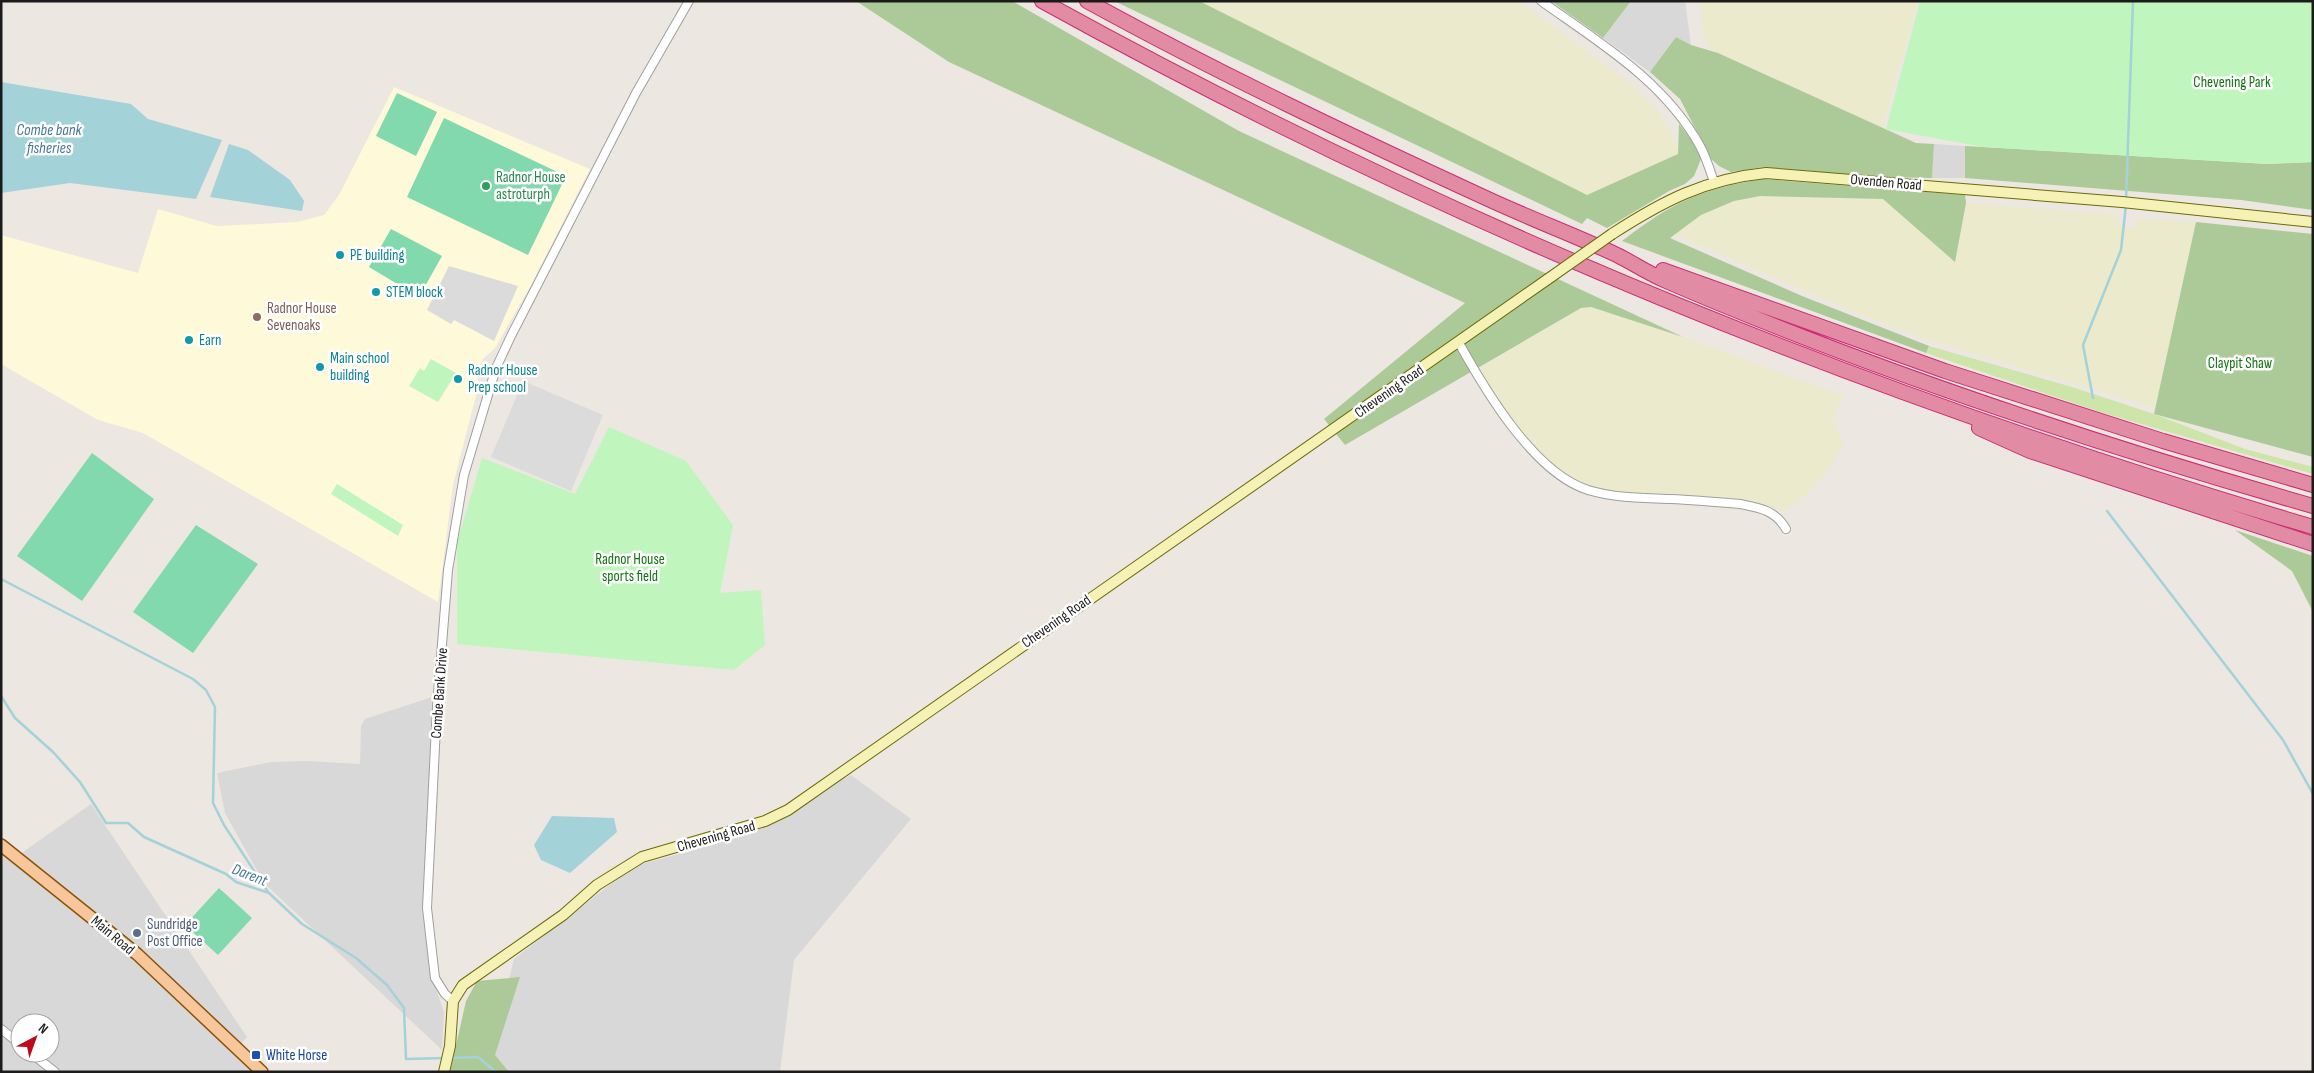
<svg xmlns="http://www.w3.org/2000/svg" width="2314" height="1073" viewBox="0 0 2314 1073" font-family="'Sofia Sans Condensed',sans-serif">
<style>
.residential{fill:#d9d8d8;fill-rule:evenodd}
.education{fill:#fdf9d9}
.farmland{fill:#ebeacd}
.grass{fill:#cde5a8}
.forest{fill:#acca97}
.park{fill:#c0f6be}
.pitch{fill:#82d9ae}
.parking{fill:#dbdbdb}
.water{fill:#a3d2d9}
.lines{fill:none;stroke-linecap:round;stroke-linejoin:round}
.stream{stroke:#a3d2d9;stroke-width:2.5}
.minor-casing{stroke:#9f9f9f;stroke-width:10}
.secondary-casing{stroke:#6b6b09;stroke-width:12}
.primary-casing{stroke:#8c5206;stroke-width:14}
.motorway-casing{stroke:#ce2b74;stroke-width:16}
.minor{stroke:#fff;stroke-width:8}
.secondary{stroke:#f6f2b6;stroke-width:10}
.primary{stroke:#f7c69b;stroke-width:11}
.motorway{stroke:#e18ba4;stroke-width:14}
.secondary-bridge-casing{stroke:#6b6b09;stroke-width:12;stroke-linecap:butt}
.secondary-bridge{stroke:#f6f2b6;stroke-width:10}
.leisure-dot{fill:#2e9e5b;stroke:#fff;stroke-width:2}
.culture-dot{fill:#0f9aa8;stroke:#fff;stroke-width:2}
.education-dot{fill:#8d6e63;stroke:#fff;stroke-width:2}
.service-dot{fill:#5c6f8a;stroke:#fff;stroke-width:2}
.transit-dot{fill:#1a4fb4;stroke:#fff;stroke-width:2}
.labels{text-anchor:middle;stroke-width:5;stroke-linejoin:round;paint-order:stroke}
.park-label{font-size:15px;fill:#127310;stroke:#fff}
.leisure-label{font-size:15px;fill:#27864d;stroke:#fff;text-anchor:start}
.street-label{font-size:15px;fill:#1b1b1b;stroke:#fff}
.culture-label{font-size:15px;fill:#0d838f;stroke:#fff;text-anchor:start}
.education-label{font-size:15px;fill:#785e54;stroke:#fff;text-anchor:start}
.service-label{font-size:15px;fill:#4e5e75;stroke:#fff;text-anchor:start}
.transit-label{font-size:15px;fill:#164399;stroke:#fff;text-anchor:start}
.water-label{font-size:16px;font-style:italic;fill:#477897;stroke:#fff}
</style>
<rect width="100%" height="100%" fill="#ece7e1"/>
<path class="residential" d="M1631,1H1685L1691,45L1676,37L1650,72L1603,38Z
M1934,144L1965,146V178H1932Z
M432,697L424,907L429,969L444,1012L442,1050L264,883L225,813L217,773L271,762L310,761L360,764L361,726L365,719Z
M851,775L911,819L794,960L780,1072H507L488,1063L514,959L616,880L642,864L694,850Z
M91,804L247,1037L235,1050L264,1072H1V854L12,862L23,852ZM20,1023H50V1053H20Z"/>
<path class="education" d="M394,87L590,169L531,285L495,348L483,359L476,374L479,384L453,485L438,602L143,433L98,420L1,364V235L138,273L158,209L217,226L297,222L324,215L339,195Z"/>
<path class="farmland" d="M1199,1H1519L1629,82L1657,110L1675,139L1678,154L1587,196Z
M1701,1H1918L1882,128L1707,47L1702,29Z
M1760,196L1883,199L1955,261L1966,203L2119,215V225L2134,230L2136,218L2196,222L2156,408L1928,340L1847,309L1675,234L1701,215L1734,201Z
M1590,307L1683,337L1844,396L1834,415L1833,424L1844,444L1829,469L1812,489L1792,507L1783,512L1767,505L1750,502L1703,500L1675,495L1630,496L1602,490L1576,480L1550,463L1520,432L1476,370L1581,308Z"/>
<path class="grass" d="M1929,346L2072,387L2154,414L2245,449L2313,467V474L2100,412L1926,353Z"/>
<path class="forest" d="M856,1H1012L1239,131L1683,337L1591,307L1581,308L1345,445L1324,419L1465,303L949,62Z
M1114,1H1199L1587,195L1678,154L1679,124L1698,148L1701,159L1694,176L1685,184L1669,191L1607,228L1587,218L1582,224Z
M1551,1H1631L1603,38Z
M1676,37L1691,45L1718,53L1916,143L1934,144L1932,178L1882,177L1764,167L1731,172L1719,166L1711,159L1680,99L1650,72Z
M1965,146L2268,164L2313,162V210L2241,200L1965,178Z
M1763,179L1965,195L1966,203L1955,262L1883,199L1760,196L1734,201L1701,215L1670,238L1802,296L1929,346L1926,353L1622,241C1673,202 1700,189 1763,179Z
M2196,222L2313,234V457L2154,414Z
M2235,530L2313,556V612L2292,571Z
M520,977L495,1055L509,1072H450L466,1001L477,981Z"/>
<path class="park" d="M1920,1H2313V162L2268,164L1983,147L1886,129Z
M431,359L456,373L438,402L409,386L420,368L424,371Z
M609,427L686,461L733,525L720,593L761,590L765,645L734,670L457,644V543L482,458L575,494Z
M337,484L403,525L398,536L331,494Z"/>
<path class="pitch" d="M397,93L437,112L416,156L376,136Z
M444,118L566,176L528,255L407,197Z
M391,229L442,256L419,297L369,267Z
M92,453L154,499L82,601L17,556Z
M196,525L258,564L193,653L133,612Z
M219,888L252,918L218,955L185,925Z"/>
<path class="parking" d="M449,266L518,286L494,341L454,320L451,324L427,310Z
M523,381L603,415L571,491L491,457Z"/>
<path class="water" d="M1,82L131,104L148,119L222,140L196,199L70,183L1,193Z
M229,144L248,150L290,180L304,201L302,211L210,197Z
M552,816L614,818L617,832L570,873L541,860L534,845Z"/>
<g class="lines">
<path class="stream" d="M2126,200L2133,1
M2093,398L2083,345L2121,250L2126,205
M2107,511L2283,740L2313,794
M1,579L193,679L206,690L215,707L213,803L224,825L268,892
M1,696L15,718L53,752L80,782L106,823H128L144,837L226,874L236,882L269,893L302,924L356,958L387,985L404,1008L406,1059L445,1058
M450,1058L478,1057L496,1072"/>
<g class="minor-casing">
<path id="minor" d="M1541,1C1600,43 1664,81 1700,146C1706,157 1710,170 1714,182
M1459,343C1485,390 1534,473 1588,490C1615,498 1642,498 1671,499C1694,500 1717,502 1740,504C1760,508 1775,510 1786,529
M453,1001L445,994L435,978L427,908L437,706L448,570L464,475L496,368L511,336L636,93L689,1
M1,1029L20,1044
M31,1053L55,1072"/>
</g>
<g class="secondary-casing">
<path id="secondary" d="M1612,234C1663,201 1705,179 1766,173L2122,202L2313,222
M444,1072L450,1046L453,1001L463,985L563,915L597,885L642,857L765,821L788,810L1548,279"/>
</g>
<g class="primary-casing">
<path id="primary" d="M1,845L137,954L262,1072"/>
</g>
<g class="motorway-casing">
<path id="motorway" d="M1042,1C1445,224 1871,397 2313,527
M1087,1C1218,73 1353,137 1488,199C1531,219 1574,235 1617,255C1633,263 1648,273 1664,280C1874,371 2093,443 2313,506
M1663,270L1945,371L2163,441L2313,485
M1979,428L2030,451L2313,544"/>
</g>
<use href="#minor" class="minor"/>
<use href="#secondary" class="secondary"/>
<use href="#primary" class="primary"/>
<use href="#motorway" class="motorway"/>
<g class="secondary-bridge-casing">
<path id="secondary-bridge" d="M1548,279L1612,234"/>
</g>
<use href="#secondary-bridge" class="secondary-bridge"/>
</g>
<circle class="leisure-dot" cx="486" cy="186" r="5"/>
<g class="culture-dot">
<circle cx="340" cy="255" r="5"/>
<circle cx="376" cy="292" r="5"/>
<circle cx="189" cy="340" r="5"/>
<circle cx="320" cy="367" r="5"/>
<circle cx="458" cy="379" r="5"/>
</g>
<circle class="education-dot" cx="257" cy="317" r="5"/>
<circle class="service-dot" cx="137" cy="933" r="5"/>
<rect class="transit-dot" x="251" y="1050" width="10" height="10" rx="2.5"/>
<g class="labels">
<g class="park-label">
<text x="2232" y="87">Chevening Park</text>
<text x="2240" y="368">Claypit Shaw</text>
<text x="630" y="564">Radnor House<tspan x="630" dy="17">sports field</tspan></text>
</g>
<g class="leisure-label">
<text x="496" y="182">Radnor House<tspan x="496" dy="17">astroturph</tspan></text>
</g>
<g class="street-label">
<text transform="translate(1886 182) rotate(5)" y="5">Ovenden Road</text>
<text transform="translate(1389 391) rotate(-35)" y="5">Chevening Road</text>
<text transform="translate(1056 621) rotate(-35)" y="5">Chevening Road</text>
<text transform="translate(439 693) rotate(-86)" y="5">Combe Bank Drive</text>
<text transform="translate(716 836) rotate(-16)" y="5">Chevening Road</text>
<text transform="translate(113 935) rotate(40)" y="5">Main Road</text>
</g>
<g class="culture-label">
<text x="350" y="260">PE building</text>
<text x="386" y="297">STEM block</text>
<text x="199" y="345">Earn</text>
<text x="330" y="363">Main school<tspan x="330" dy="17">building</tspan></text>
<text x="468" y="375">Radnor House<tspan x="468" dy="17">Prep school</tspan></text>
</g>
<g class="education-label">
<text x="267" y="313">Radnor House<tspan x="267" dy="17">Sevenoaks</tspan></text>
</g>
<g class="service-label">
<text x="147" y="929">Sundridge<tspan x="147" dy="17">Post Office</tspan></text>
</g>
<g class="transit-label">
<text x="266" y="1060">White Horse</text>
</g>
<g class="water-label">
<text x="49" y="135">Combe bank<tspan x="49" dy="18">fisheries</tspan></text>
<text transform="translate(250 874) rotate(21)" y="6">Darent</text>
</g>
</g>
<rect width="2314" height="1073" fill="none" stroke="#1b1b1b" stroke-width="5"/>
<g transform="translate(35 1038) rotate(41)"><circle r="24" fill="#ffffff" stroke="#a4a4a4"/>
<path d="M0-4L9 19L0 12L-9 19Z" fill="#be091c"/>
<text y="-8" font-size="14" font-weight="bold" text-anchor="middle" fill="#1b1b1b">N</text>
</g>
</svg>
